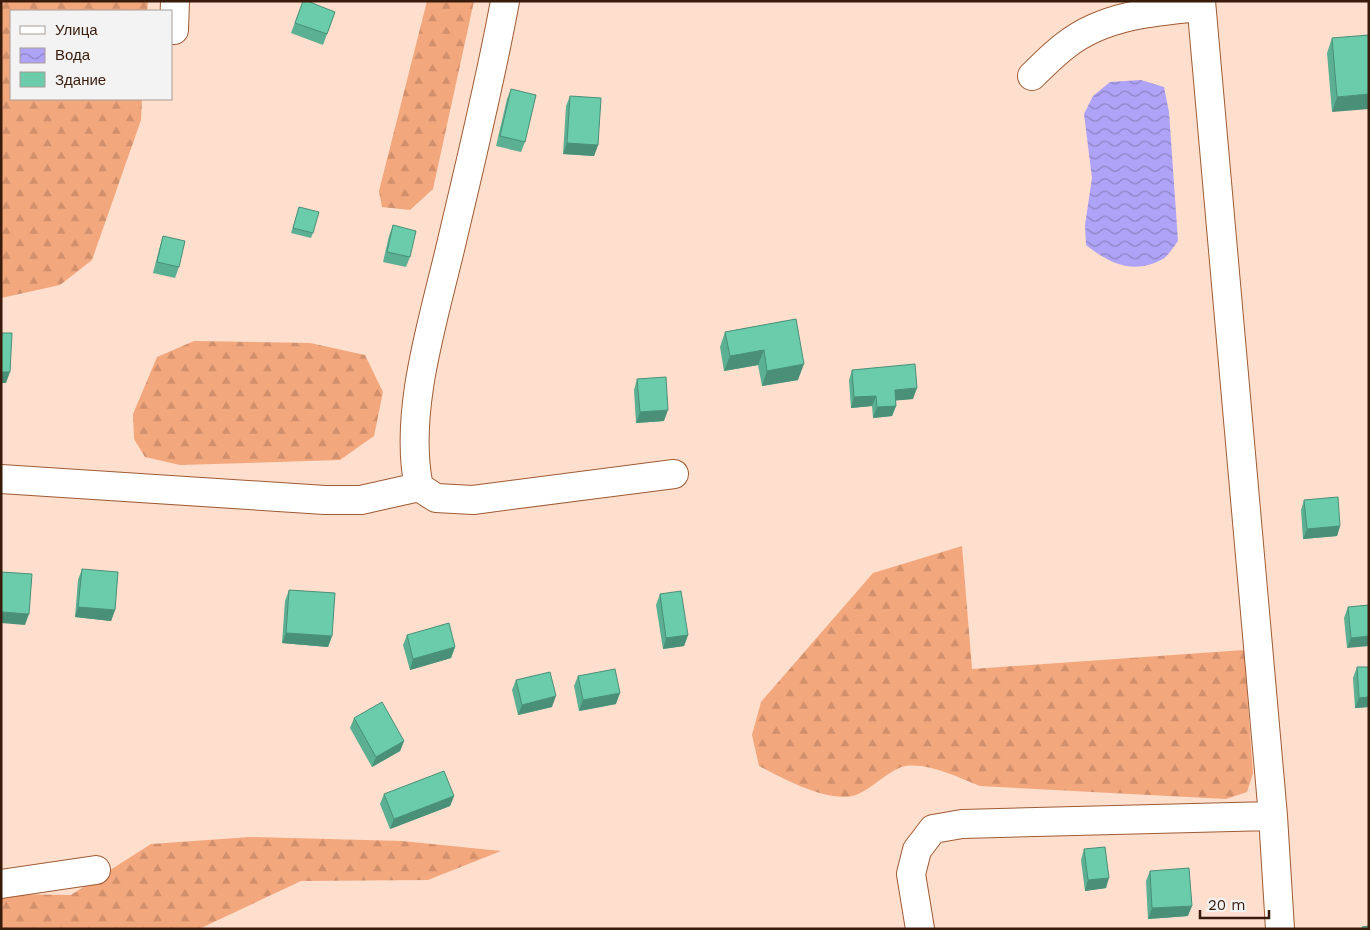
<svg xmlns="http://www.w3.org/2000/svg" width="1370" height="930" viewBox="0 0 1370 930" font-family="'Work Sans',sans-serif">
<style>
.forest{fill:url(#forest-firs)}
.water{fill:url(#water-waves)}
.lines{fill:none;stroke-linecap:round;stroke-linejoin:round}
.minor-casing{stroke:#9f5b33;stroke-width:30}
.minor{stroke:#fff;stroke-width:28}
.wall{fill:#5baf93}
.shaded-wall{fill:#4a8f78}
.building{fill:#6accab;stroke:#4a8f78}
</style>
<defs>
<pattern id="forest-firs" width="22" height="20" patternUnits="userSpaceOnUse" patternTransform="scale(1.25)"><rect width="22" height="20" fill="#f3a77d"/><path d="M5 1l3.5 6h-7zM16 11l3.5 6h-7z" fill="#d18f6b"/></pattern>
<pattern id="water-waves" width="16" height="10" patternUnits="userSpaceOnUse" patternTransform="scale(1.25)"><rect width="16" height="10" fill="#aea3f6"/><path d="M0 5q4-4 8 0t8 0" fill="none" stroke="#8f84c5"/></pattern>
</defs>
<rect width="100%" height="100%" fill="#fedecd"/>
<path class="forest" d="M1,1H148L147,11H11V99H142L141,120L92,260L60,285L1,298Z
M427,1H474L433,189L410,210L382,207L379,191Z
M194,341L310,343L365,355L383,392L374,436L340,460L180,465L145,457L134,439L133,414L157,357Z
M962,546L972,669L1244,650L1253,773L1247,792L1226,799L980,786C959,778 930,763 906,766C891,768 872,789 856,795C829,804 782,778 759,766L752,735L761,702L873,573Z
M250,837L402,841L501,851L428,880L301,881L199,929H1V894L71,895L151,844Z"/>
<path class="water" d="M1141,80L1164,87L1169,112L1178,241C1174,246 1169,255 1163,259C1134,275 1110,264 1086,245L1085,225L1092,178L1084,114L1093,96L1110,82Z"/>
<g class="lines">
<g class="minor-casing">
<path id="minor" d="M505,1C490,83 470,164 451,245C434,318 403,413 419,487L436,498L473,500L674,474
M1201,1L1273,816L1280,929
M174,30L175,1
M1032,76C1043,65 1054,54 1066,45C1104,15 1156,11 1201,7
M1,479L325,500H361L419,487
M1,884L96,870
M920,929L911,874L917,850L933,829L962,824L1273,816"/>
</g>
<use href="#minor" class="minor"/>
</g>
<path class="wall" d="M303,1L335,12L323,45L291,33Z
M1369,35L1332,112L1327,53L1332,38Z
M511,89L525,142L521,152L496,146L507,99Z
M570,96L598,145L594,156L563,154L566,106Z
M299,207L313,233L311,238L291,233Z
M393,225L410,257L406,267L383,262L389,236Z
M163,236L179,267L175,278L153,273L160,246Z
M796,319L798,380L762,386L758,365L724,371L720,347L725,332Z
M852,370L913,399L896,400V406L892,416L873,418L872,406L851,408L849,380Z
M637,379L664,421L636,423L634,390Z
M1304,500L1340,526L1337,536L1303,539L1301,510Z
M82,569L115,610L111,621L75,617L78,580Z
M289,590L332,636L328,647L282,643L285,601Z
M660,594L688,635L684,646L663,649L656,605Z
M1369,605L1347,648L1344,618L1348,607Z
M407,635L455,647L451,658L410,670L403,645Z
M1357,667L1369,707L1355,708L1353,678Z
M578,676L616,704L579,711L574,686Z
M516,680L552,707L518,715L512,690Z
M354,718L404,741L400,751L372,767L350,728Z
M384,794L454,796L450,806L390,829L380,804Z
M1084,849L1106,888L1085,891L1081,860Z
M1150,871L1188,916L1148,919L1146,881Z"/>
<path class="shaded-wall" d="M1369,94V109L1332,112L1337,97Z
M567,143L598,145L594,156L563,154Z
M764,350L758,365L724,371L730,356Z
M804,364L798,380L762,386L767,371Z
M1,372H10L6,383H1Z
M917,388L913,399L891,401L895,390Z
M876,396L872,406L851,408L854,397Z
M896,406L892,416L873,418L877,407Z
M668,410L664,421L636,423L640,412Z
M1340,526L1337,536L1303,539L1307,529Z
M78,607L115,610L111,621L75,617Z
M1,612L29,614L25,625L1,623Z
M286,633L332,636L328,647L282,643Z
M688,635L684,646L663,649L666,638Z
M1369,636V646L1347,648L1351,638Z
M455,647L451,658L410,670L413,659Z
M620,693L616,704L579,711L583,700Z
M556,696L552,707L518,715L522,705Z
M1369,697V707L1355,708L1359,698Z
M404,741L400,751L372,767L376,757Z
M454,796L450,806L390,829L394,819Z
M1109,878L1106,888L1085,891L1088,880Z
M1192,906L1188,916L1148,919L1152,908Z"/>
<path class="building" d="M303,1H307L335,12L327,34L295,23Z
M1369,35V94L1337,97L1332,38Z
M511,89L536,95L525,142L500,136Z
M570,96L601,98L598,145L567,143Z
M299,207L319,212L313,233L293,228Z
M393,225L416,231L410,257L387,252Z
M163,236L185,241L179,267L157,262Z
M796,319L804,364L767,371L764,350L730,356L725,332Z
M1,333H12L10,372H1Z
M915,364L917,388L895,390L896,406L877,407L876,396L854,397L852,370Z
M666,377L668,410L640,412L637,379Z
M1338,497L1340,526L1307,529L1304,500Z
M82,569L118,572L115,610L78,607Z
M1,572L32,574L29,614L1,612Z
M289,590L335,593L332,636L286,633Z
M681,591L688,635L666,638L660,594Z
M1369,605V636L1351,638L1348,607Z
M449,623L455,647L413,659L407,635Z
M1357,667H1369V697L1359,698Z
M615,669L620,693L583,700L578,676Z
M550,672L556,696L522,705L516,680Z
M382,702L404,741L376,757L354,718Z
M444,771L454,796L394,819L384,794Z
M1105,847L1109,878L1088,880L1084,849Z
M1189,868L1192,906L1152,908L1150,871Z
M1369,926V929H1362V927Z"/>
<rect width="1370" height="930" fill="none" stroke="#381b0a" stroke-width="5"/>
<rect x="10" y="10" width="162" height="90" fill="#f3f3f3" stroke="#a89d96"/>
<rect x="20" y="26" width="25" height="8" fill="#ffffff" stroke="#a89d96"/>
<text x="55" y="35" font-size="15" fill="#381b0a">Улица</text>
<rect x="20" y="48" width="25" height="15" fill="url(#water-waves)" stroke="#a89d96"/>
<text x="55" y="60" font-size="15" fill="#381b0a">Вода</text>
<rect x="20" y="72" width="25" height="15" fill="#6accab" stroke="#a89d96"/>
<text x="55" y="85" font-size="15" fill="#381b0a">Здание</text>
<path d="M1200 910v8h69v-8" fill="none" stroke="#381b0a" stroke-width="2.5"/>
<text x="1208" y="910" font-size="15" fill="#381b0a" stroke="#f3f3f3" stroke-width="4" paint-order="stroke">20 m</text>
</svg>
